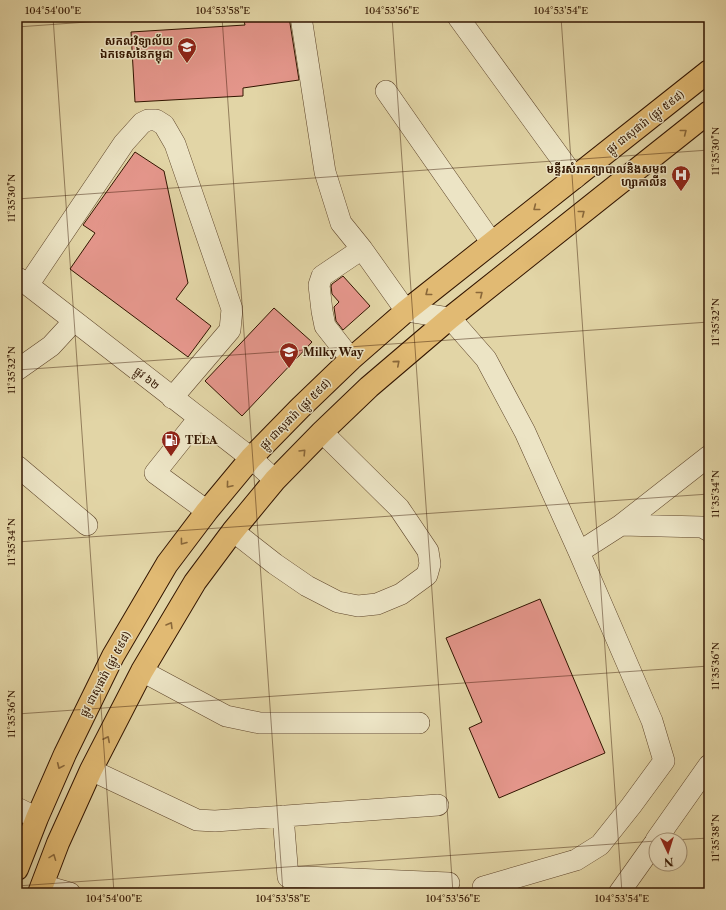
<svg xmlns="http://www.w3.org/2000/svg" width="726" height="910" viewBox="0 0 726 910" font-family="'Libre Caslon Text','Noto Sans Khmer',serif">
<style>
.building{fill:#e4968b;stroke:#321500}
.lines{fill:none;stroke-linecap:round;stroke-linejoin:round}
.minor-casing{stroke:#5e452a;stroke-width:22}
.major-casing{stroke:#321500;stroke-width:24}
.minor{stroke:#ece4c5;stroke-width:21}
.major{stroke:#e1ba73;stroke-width:22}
.oneway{stroke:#8a683a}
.ticks{fill:none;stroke:#321500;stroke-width:1;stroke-opacity:0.45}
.labels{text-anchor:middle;stroke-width:3;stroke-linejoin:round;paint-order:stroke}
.poi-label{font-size:11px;font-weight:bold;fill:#321500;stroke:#ece4c5;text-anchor:end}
.street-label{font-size:11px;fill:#321500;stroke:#ece4c5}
.neatline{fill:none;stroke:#321500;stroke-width:1.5}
.ticks-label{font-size:10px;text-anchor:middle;fill:#321500}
</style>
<rect width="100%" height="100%" fill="#e2d5a6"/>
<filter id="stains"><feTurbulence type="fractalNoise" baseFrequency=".005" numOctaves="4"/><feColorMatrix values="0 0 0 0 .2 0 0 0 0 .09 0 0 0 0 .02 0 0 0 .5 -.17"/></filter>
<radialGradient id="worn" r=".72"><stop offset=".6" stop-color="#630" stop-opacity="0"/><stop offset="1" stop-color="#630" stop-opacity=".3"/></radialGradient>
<path class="building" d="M276,17H289L299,80L243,88V96L135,102L131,32L245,25L244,21Z
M135,152L164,171L188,283L176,299L211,326L188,357L70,269L95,233L83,225Z
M343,276L370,306L343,330L336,321L334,307L339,302L332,294L331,286L332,284Z
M274,308L312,342L242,416L205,381Z
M540,599L605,753L499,798L469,728L482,722L446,638Z"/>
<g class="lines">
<g class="minor-casing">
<path id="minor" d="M301,17L325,172L341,223L362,249L406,311L450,318L486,359L525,432L579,552L652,721L664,761L631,806L600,845L576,860L483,887
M458,17L575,178
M386,91L492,243
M18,278L28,285L251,458L275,480
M28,285L124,143L142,123L148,120H156L164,125L175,144L232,309L230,330L172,398
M351,359L325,326L322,311L319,285L322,276L362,249
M17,370L51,346L74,321
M199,418L155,473L207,511
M17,466L87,525
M621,525L702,527L709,531
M233,531L275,564L307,586L338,602L358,606L377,604L401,594L427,575L430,564L428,551L399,508L322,432
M579,552L621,525L709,456
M142,671L226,716L260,723H419
M91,770L197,820L215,821L438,805
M17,808L37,818
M283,816L288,877H305L449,883
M656,840L709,765
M42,885L70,893
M619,893L656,841"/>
</g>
<g class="major-casing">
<path id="major" d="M17,869L37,818L65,754L113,656L167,564L207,511L251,458L300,408L351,359L406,311L709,71
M39,893L58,843L91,770L142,671L195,582L233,531L275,480L322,432L369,387L450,318L709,112"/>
</g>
<use href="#minor" class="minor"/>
<use href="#major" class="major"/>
</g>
<defs><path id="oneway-chevron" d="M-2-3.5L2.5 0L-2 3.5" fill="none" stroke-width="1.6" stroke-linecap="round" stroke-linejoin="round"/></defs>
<g class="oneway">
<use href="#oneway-chevron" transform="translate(684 132) rotate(-38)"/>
<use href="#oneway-chevron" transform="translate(536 208) rotate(142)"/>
<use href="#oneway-chevron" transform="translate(582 213) rotate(-38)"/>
<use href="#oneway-chevron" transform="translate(428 293) rotate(142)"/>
<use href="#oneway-chevron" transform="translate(480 294) rotate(-38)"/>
<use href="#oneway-chevron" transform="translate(397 363) rotate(-41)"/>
<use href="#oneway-chevron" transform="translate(303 452) rotate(-46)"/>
<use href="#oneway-chevron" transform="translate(229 485) rotate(130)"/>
<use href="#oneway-chevron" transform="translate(183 542) rotate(127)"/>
<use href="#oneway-chevron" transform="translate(170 625) rotate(-59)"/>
<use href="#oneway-chevron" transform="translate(107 739) rotate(-63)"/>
<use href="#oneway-chevron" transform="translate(60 766) rotate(114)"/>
<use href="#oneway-chevron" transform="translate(53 857) rotate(-69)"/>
</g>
<path class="ticks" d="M53,17L114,893M222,17L283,893M392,17L453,893M561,17L622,893M17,27L157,17M17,199L709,150M17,370L709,322M17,542L709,494M17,714L709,666M673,840L709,838M17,886L656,841"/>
<defs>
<g id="university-pin" transform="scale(1)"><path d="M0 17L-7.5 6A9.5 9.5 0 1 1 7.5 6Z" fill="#8f2418" stroke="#ece4c5"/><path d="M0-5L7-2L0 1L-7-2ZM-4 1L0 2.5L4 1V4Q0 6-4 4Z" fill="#fff"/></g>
<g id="hospital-pin" transform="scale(1)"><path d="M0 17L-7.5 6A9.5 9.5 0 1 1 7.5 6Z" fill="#8f2418" stroke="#ece4c5"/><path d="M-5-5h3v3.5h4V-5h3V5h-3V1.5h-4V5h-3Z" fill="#fff"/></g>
<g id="school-pin" transform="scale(1)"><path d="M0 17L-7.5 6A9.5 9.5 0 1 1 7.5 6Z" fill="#8f2418" stroke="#ece4c5"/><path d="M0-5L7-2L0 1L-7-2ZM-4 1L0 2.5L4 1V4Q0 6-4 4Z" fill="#fff"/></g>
<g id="fuel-pin" transform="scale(1)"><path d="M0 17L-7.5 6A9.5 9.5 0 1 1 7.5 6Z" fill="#8f2418" stroke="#ece4c5"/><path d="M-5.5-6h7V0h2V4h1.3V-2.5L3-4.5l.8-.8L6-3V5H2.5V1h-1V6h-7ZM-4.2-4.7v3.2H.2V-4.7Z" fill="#fff"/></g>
</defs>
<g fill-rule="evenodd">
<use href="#university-pin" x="187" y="47"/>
<use href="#hospital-pin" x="681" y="175"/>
<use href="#school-pin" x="289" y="352"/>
<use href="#fuel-pin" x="171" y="440"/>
</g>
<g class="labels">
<g class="poi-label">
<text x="173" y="45">សកលវិទ្យាល័យ<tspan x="173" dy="13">ឯកទេសនៃកម្ពុជា</tspan></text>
<text x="667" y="173">មន្ទីរសំរាកព្យាបាលនិងសម្ភព<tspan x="667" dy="13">ហ្សាកាលីន</tspan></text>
<text x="303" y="356" text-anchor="start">Milky Way</text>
<text x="185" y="444" text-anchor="start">TELA</text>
</g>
<g class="street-label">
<text transform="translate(645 122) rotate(-38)" y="4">ផ្លូវ ជាសុផារ៉ា (ផ្លូវ ៥៩៨)</text>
<text transform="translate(147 378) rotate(38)" y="4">ផ្លូវ ៦២</text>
<text transform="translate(295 414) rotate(-45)" y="4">ផ្លូវ ជាសុផារ៉ា (ផ្លូវ ៥៩៨)</text>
<text transform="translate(105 674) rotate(-62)" y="4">ផ្លូវ ជាសុផារ៉ា (ផ្លូវ ៥៩៨)</text>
</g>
</g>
<rect width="726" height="910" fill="none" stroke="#e2d5a6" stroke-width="44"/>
<g transform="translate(668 852) rotate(176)"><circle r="19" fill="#ece4c5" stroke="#a29176"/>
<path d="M0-3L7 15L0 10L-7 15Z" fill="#8f2418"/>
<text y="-6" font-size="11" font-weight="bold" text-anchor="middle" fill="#321500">N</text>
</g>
<rect x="22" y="22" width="682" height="866" class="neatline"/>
<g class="ticks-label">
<text x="53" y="14">104°54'00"E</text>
<text x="223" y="14">104°53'58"E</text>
<text x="392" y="14">104°53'56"E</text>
<text x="561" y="14">104°53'54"E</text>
<text transform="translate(715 151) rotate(-90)" y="4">11°35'30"N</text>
<text transform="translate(11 198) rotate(-90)" y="4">11°35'30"N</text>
<text transform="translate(715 322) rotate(-90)" y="4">11°35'32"N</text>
<text transform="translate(11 370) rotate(-90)" y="4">11°35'32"N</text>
<text transform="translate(715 494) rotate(-90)" y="4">11°35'34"N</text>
<text transform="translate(11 542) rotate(-90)" y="4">11°35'34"N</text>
<text transform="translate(715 666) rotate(-90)" y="4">11°35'36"N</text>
<text transform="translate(11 714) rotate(-90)" y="4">11°35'36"N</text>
<text transform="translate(715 838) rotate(-90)" y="4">11°35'38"N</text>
<text x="114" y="902">104°54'00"E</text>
<text x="283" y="902">104°53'58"E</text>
<text x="453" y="902">104°53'56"E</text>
<text x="622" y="902">104°53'54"E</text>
</g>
<rect width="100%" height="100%" filter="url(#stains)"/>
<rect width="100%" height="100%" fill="url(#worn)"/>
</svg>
